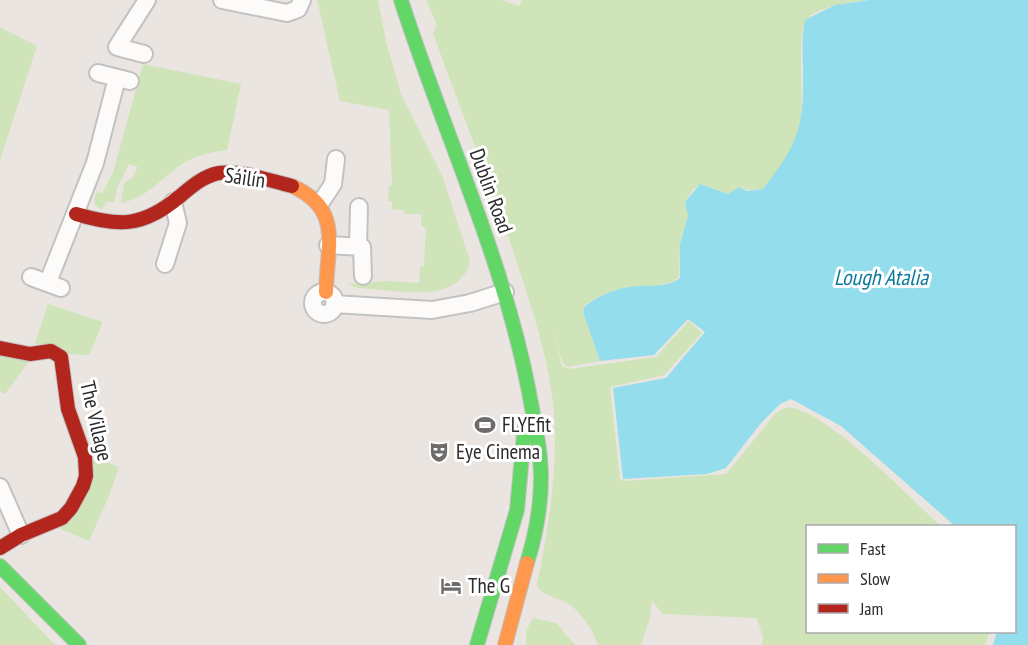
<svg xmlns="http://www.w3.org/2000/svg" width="1028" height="645" viewBox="0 0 1028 645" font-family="'PT Sans Narrow',sans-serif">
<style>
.green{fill:#cfe4b8}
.water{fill:#93ddec}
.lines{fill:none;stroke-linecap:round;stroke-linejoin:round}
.street-casing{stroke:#c3c2c2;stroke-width:20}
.fast-casing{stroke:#c3c2c2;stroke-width:16}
.slow-casing{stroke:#c3c2c2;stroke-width:16}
.jam-casing{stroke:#c3c2c2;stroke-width:16}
.street{stroke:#fcfbfa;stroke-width:16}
.fast{stroke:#63d668;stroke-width:14}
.slow{stroke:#ff974d;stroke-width:14}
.jam{stroke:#b3261e;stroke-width:14}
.labels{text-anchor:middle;stroke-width:6;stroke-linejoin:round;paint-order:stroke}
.street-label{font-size:21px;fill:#2b2b2b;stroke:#fff}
.poi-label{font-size:21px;fill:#2b2b2b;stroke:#fff;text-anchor:start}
.water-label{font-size:22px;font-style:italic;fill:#0b799e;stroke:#fff}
</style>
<rect width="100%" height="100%" fill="#eae5e0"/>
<path class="green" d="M317,0H378L386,42L401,94L442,175L470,261C460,307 392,289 357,288L348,284L386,281L419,283L420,267L424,266L426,228L421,226V214H405L404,210L392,209V202L388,201L389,186L392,185L389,110L340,101Z
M426,0H501L519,6L522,0H867C852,2 815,7 806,20C796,34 805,101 800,125C795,151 778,169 763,189L747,190L739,187L728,194L701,184L692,190L685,202L688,215L680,244L679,277C665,289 647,284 629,287C613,289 598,297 585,305L583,312L600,361L567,367L562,361L553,329L562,366L569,369L656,357L689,321L702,333L664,375L610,387L620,479L624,481L726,474L776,413C782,409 786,406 793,408C836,419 906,495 941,526H808V632H990L985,645H762L763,638L757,618L662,614L652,600L649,621L641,645H598C593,629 580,610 565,602C555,597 542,596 537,585C547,535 556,482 555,431C554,382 540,334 525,288C500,206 463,118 433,33L437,25Z
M0,27L37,46L0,160Z
M143,64L241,84L227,150C210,152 194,156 179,166C160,180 145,199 121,203L124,183L132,178L138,167L129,164L118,186L114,202L107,201L102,210L96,206L94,200L97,192L102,194L113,173Z
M48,304L103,322L89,355L70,354L35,343Z
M0,355L30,360L5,394L0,391Z
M95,458L119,467L109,496L89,541L60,529Z
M0,587L55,645H0Z
M533,618L556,623L575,645H526V631Z"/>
<path class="water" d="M869,0H1028V645H993L997,632H1014V526H955L841,426L791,399L780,404L761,423L726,468L707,474L623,479L613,388L666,378L705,332L688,319L654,355L600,361L583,312L585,306C598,297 613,289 629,287C646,284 665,289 680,278V244L688,216L685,202L700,184L728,194L739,187L747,191L763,189C796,146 804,131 803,75C803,56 801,39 805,20L835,5Z"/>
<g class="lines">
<g class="street-casing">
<path id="street" d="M222,0L287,13L298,9L302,0
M144,54L117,47L147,0
M98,73L130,81
M321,202L333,184L336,159
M328,245L362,247L363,276
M358,246L359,207
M165,264L178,223L173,202
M31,277L61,288
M48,282L95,163L117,78
M313 303a11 11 0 1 1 22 0a11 11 0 1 1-22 0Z
M334,304L432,310L470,303L505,292
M0,487L21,535"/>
</g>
<g class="fast-casing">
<path id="fast" d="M401,0C443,131 503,257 529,392C534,421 541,449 541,478C541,505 535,537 527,563
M0,566L79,645
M477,645L517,510L525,423"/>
</g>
<g class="slow-casing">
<path id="slow" d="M292,186C343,209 327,245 326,292
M505,645L527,563"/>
</g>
<g class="jam-casing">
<path id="jam" d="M76,214C119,227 143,227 179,197C191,187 203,176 219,173C242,170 270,181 292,186
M0,348L30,354L51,351L61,357L68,409L85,457L86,476L83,486L71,508L62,518L21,535L0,548"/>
</g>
<use href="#street" class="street"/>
<use href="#fast" class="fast"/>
<use href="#slow" class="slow"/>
<use href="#jam" class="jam"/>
</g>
<defs>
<g id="stadium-bare" transform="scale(1.62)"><path d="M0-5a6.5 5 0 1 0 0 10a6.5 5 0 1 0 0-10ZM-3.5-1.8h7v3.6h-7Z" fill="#6e6c6a" stroke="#fff" stroke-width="2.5" paint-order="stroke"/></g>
<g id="theatre-bare" transform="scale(1.62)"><path d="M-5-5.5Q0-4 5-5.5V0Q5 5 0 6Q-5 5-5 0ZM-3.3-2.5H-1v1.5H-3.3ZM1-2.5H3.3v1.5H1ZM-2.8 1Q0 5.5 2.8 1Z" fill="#6e6c6a" stroke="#fff" stroke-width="2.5" paint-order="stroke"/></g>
<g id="hotel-bare" transform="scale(1.62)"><path d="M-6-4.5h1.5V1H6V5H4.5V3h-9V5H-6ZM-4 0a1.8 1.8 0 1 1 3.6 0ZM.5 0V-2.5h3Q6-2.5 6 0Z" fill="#6e6c6a" stroke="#fff" stroke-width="2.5" paint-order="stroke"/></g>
</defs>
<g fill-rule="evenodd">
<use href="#stadium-bare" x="485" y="425"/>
<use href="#theatre-bare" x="439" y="452"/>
<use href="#hotel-bare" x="451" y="586"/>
</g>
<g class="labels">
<g class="street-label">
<text transform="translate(245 178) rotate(8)" y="7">Sáilín</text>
<text transform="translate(491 191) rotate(70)" y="7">Dublin Road</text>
<text transform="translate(96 421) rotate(77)" y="7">The Village</text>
</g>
<g class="poi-label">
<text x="502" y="432">FLYEfit</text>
<text x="456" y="459">Eye Cinema</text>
<text x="468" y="593">The G</text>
</g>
<g class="water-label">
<text x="881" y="285">Lough Atalia</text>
</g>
</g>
<rect x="806" y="525" width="210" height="108" fill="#ffffff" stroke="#aaaaaa" stroke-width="1.5"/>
<rect x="818" y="544" width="30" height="9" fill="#63d668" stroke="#aaaaaa" stroke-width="1.5"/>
<text x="860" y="555" font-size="18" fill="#2b2b2b">Fast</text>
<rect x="818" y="574" width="30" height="9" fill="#ff974d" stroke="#aaaaaa" stroke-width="1.5"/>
<text x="860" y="585" font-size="18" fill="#2b2b2b">Slow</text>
<rect x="818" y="604" width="30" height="9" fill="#b3261e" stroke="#aaaaaa" stroke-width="1.5"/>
<text x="860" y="615" font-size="18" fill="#2b2b2b">Jam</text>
</svg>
